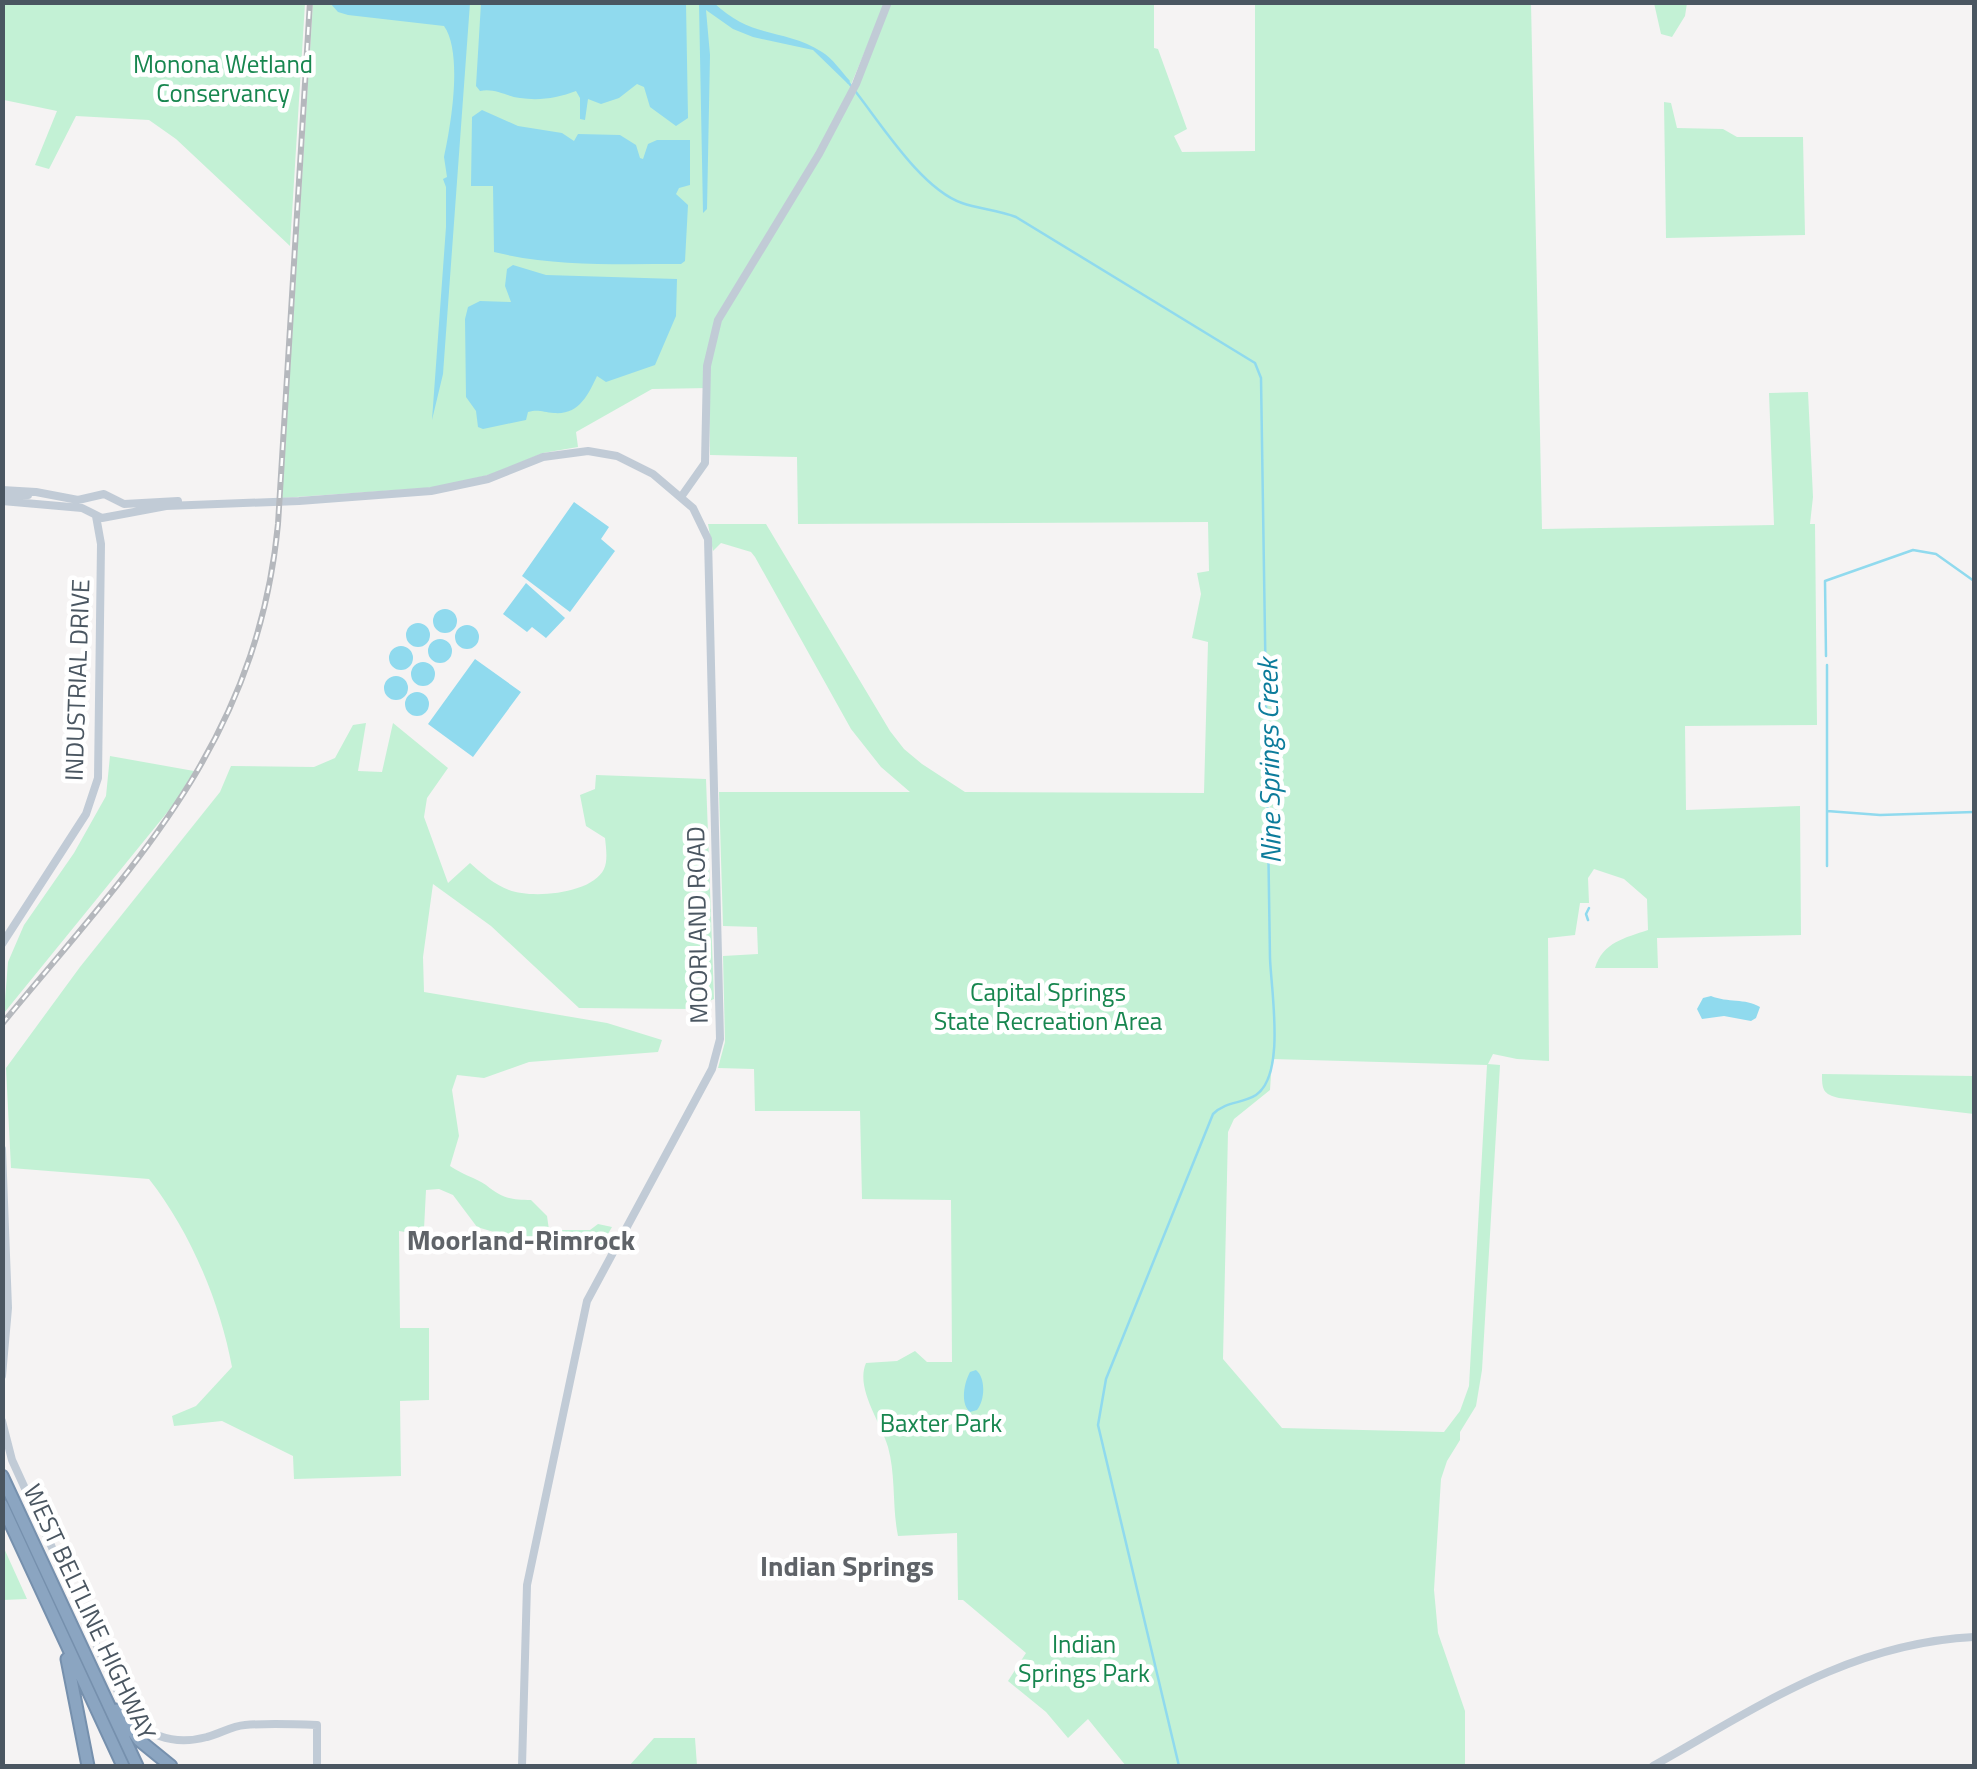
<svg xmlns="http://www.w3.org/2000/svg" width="1977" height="1769" viewBox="0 0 1977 1769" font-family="'Titillium Web',sans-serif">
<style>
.green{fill:#c3f1d5;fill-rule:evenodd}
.water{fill:#90daee}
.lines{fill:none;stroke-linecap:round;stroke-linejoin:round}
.stream{stroke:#90daee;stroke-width:2.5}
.highway-casing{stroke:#7690ad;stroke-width:15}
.secondary{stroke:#c1cbd6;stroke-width:8}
.highway{stroke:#8ba5c1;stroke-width:11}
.rail-casing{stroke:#b5b8bd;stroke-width:6}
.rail{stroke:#fff;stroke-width:2.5;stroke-dasharray:8;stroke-linecap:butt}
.labels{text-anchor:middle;stroke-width:9;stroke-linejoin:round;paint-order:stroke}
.park-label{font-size:25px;fill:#17864f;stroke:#fff}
.street-label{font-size:25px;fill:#4a5661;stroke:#fff}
.water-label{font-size:28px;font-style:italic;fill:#0c7c9b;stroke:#fff}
.neighbourhood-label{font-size:28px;font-weight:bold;fill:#5f6368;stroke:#fff}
</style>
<rect width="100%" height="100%" fill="#f5f3f3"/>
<path class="green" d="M2,3H305L290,246L176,139L149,120L76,116L49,169L35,165L57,111L4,100Z
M313,3H885L850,87L855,94L890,3H1154V48L1158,49L1187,129L1174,136L1182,152L1255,151V3H1531L1542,529L1774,525L1769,393L1808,392L1813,497L1810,524H1815L1817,725L1685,726L1686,810L1800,806L1801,935L1657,938L1658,968H1595C1603,942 1625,938 1648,930L1647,899L1624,879L1594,869L1588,878L1589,903H1580L1575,935L1548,938L1549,1061L1517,1059L1493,1054L1488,1064L1500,1065L1482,1370L1476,1406L1460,1432V1440L1447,1461L1441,1479L1434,1590L1438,1633L1465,1711V1766H1126L1088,1719L1068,1738L1046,1712L1008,1681L1026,1653L963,1600H958L957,1533L898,1536C892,1507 896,1476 888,1447C881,1422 855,1389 866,1363L897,1361L915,1351L927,1362H952L951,1200L862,1199L860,1111H755L754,1069L718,1068L725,1042L723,956L758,954L757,927L723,926L719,792H910L881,767L851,729L755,557L751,552L721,543L713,551L708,524H766L890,731L904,749L922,764L965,792L1204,793L1208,642L1192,638L1201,594L1197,573L1209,571L1208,522L798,524L797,457L710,455L709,388L652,389L576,432L578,447L543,453L492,474L440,487L282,498ZM1272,1059L1487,1065L1469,1386L1460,1411L1444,1432L1282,1428L1223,1359L1228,1132L1234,1119L1270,1090Z
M1654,3H1687L1685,16L1672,37L1661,34Z
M1664,102L1671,103L1677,128L1723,129L1737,137H1803L1805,235L1666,238Z
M366,723L358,771L382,772L393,723L448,768L427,798L424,817L448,883L470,863C481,873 495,885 509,890C532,899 592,894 604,869C608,861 606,847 605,838L586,826L580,795L595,789L596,775L706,779L714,999L691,1009L579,1008L491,926L433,884L423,957L424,992L607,1023L662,1040L658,1052L529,1062L484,1078L457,1075L452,1090L459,1136L450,1166C461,1174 476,1178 486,1185C502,1198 510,1200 531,1200L547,1216L549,1230H590L598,1224L612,1227L602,1244L559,1251L477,1227L453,1195L439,1189L426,1190L424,1229L412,1233L399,1231L400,1328H429V1400L400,1401L401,1476L294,1479L293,1456L222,1421L174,1426L172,1416L196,1406L232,1367C220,1302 190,1231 149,1179L11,1168L6,1068L80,967L220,792L231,766L314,767L335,758L353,725Z
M110,756L194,771L174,804L4,1013L8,962L24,925L74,853L106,796Z
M1822,1074L1974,1076V1114L1839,1098C1823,1094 1822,1090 1822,1074Z
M3,1546L27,1599L3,1600Z
M654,1738H695L697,1766H629Z"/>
<path class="water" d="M330,3H470L443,374L432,420L446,227V187L443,179L447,177L444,157C451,125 463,53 444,26L348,15L338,12Z
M481,3H686L688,118L676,126L650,107L644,87L637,84L619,98L601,104L588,99L585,120L580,119V98L576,91C558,98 539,101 520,98C505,96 495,88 480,91L476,86Z
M699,3H714C753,40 785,28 822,52C833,59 841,71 850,81L848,84L813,50L753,37L733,29L706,10L710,55L707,209L703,213Z
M482,110L518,126L562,133L574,141L578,134L620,135L636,145L640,158L643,159L648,144L657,140H690V185L679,188L676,194L688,205L685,261L681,264C619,264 555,267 494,252L493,186H471L472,117Z
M513,265L546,275L677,279L676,316L655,365L606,382L597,376C588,395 579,415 554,413C543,412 538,409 528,412L526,420L483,429L478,427L476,411L466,397L465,319L468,307L480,301L511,302L505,286L507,269Z
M574,502L609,527L601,539L615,551L570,612L522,576Z
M526,583L565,618L546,638L532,627L527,632L503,614Z
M433 621a12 12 0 1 1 24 0a12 12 0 1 1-24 0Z
M406 635a12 12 0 1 1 24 0a12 12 0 1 1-24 0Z
M455 637a12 12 0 1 1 24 0a12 12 0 1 1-24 0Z
M428 651a12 12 0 1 1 24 0a12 12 0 1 1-24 0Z
M389 658a12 12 0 1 1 24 0a12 12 0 1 1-24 0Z
M475,659L521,692L473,757L428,724Z
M411 674a12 12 0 1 1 24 0a12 12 0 1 1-24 0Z
M384 688a12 12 0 1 1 24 0a12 12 0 1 1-24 0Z
M405 704a12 12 0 1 1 24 0a12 12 0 1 1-24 0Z
M1711,996C1728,1003 1745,998 1760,1007L1756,1018L1751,1021L1724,1016L1702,1019L1697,1009L1703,998Z
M976,1370C986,1378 985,1400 977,1410L970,1412C960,1404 964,1383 970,1372Z"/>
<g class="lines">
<path class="stream" d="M848,82C877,117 919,188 962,203C979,209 998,210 1016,217L1255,363L1261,378L1270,958C1271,990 1286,1075 1256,1095C1242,1104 1226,1101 1213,1114L1106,1379L1098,1425L1179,1766
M1826,656L1825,581L1913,550L1936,554L1974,581
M1827,665V866
M1827,811L1880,815L1974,812
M1588,920L1586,914L1589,908"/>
<g class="highway-casing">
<path id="highway" d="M2,1476L137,1766
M2,1505L123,1766
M67,1659L88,1766
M117,1710L139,1740L171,1766"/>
</g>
<path class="secondary" d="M2,490L36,492L78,500L104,494L124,504L178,501
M2,496L28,495
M681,497L705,463L707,366L718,320L819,154L856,84L888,2
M2,501L82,508L102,518L166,506L299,501L431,491L488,479L543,457L588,451L617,456L653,474L693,508L708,539L720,1039L712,1069L587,1301L527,1585L522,1766
M2,944L86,814L98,778L101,544L96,516
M2,1149L8,1308L2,1376
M2,1421L12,1460L124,1705C142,1736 173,1746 207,1737C220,1734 231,1726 245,1725C269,1723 293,1724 317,1725V1766
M1653,1766C1758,1707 1850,1643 1974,1637"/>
<use href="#highway" class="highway"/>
<g class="rail-casing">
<path id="rail" d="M2,1024C134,864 257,743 278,524L310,2"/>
</g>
<use href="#rail" class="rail"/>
</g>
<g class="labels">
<g class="park-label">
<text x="223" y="73">Monona Wetland<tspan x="223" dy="29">Conservancy</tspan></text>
<text x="1048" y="1001">Capital Springs<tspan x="1048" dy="29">State Recreation Area</tspan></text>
<text x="941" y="1432">Baxter Park</text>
<text x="1084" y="1653">Indian<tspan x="1084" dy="29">Springs Park</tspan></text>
</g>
<g class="street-label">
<text transform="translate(77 680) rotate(-88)" y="9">INDUSTRIAL DRIVE</text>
<text transform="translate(697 925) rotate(-91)" y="9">MOORLAND ROAD</text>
<text transform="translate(90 1612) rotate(65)" y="9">WEST BELTLINE HIGHWAY</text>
</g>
<g class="water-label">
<text transform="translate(1269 761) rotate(-91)" y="10">Nine Springs Creek</text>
</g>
<g class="neighbourhood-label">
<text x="521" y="1250">Moorland-Rimrock</text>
<text x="847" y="1576">Indian Springs</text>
</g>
</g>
<rect width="1977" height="1769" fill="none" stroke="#4a5661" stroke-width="10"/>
</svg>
